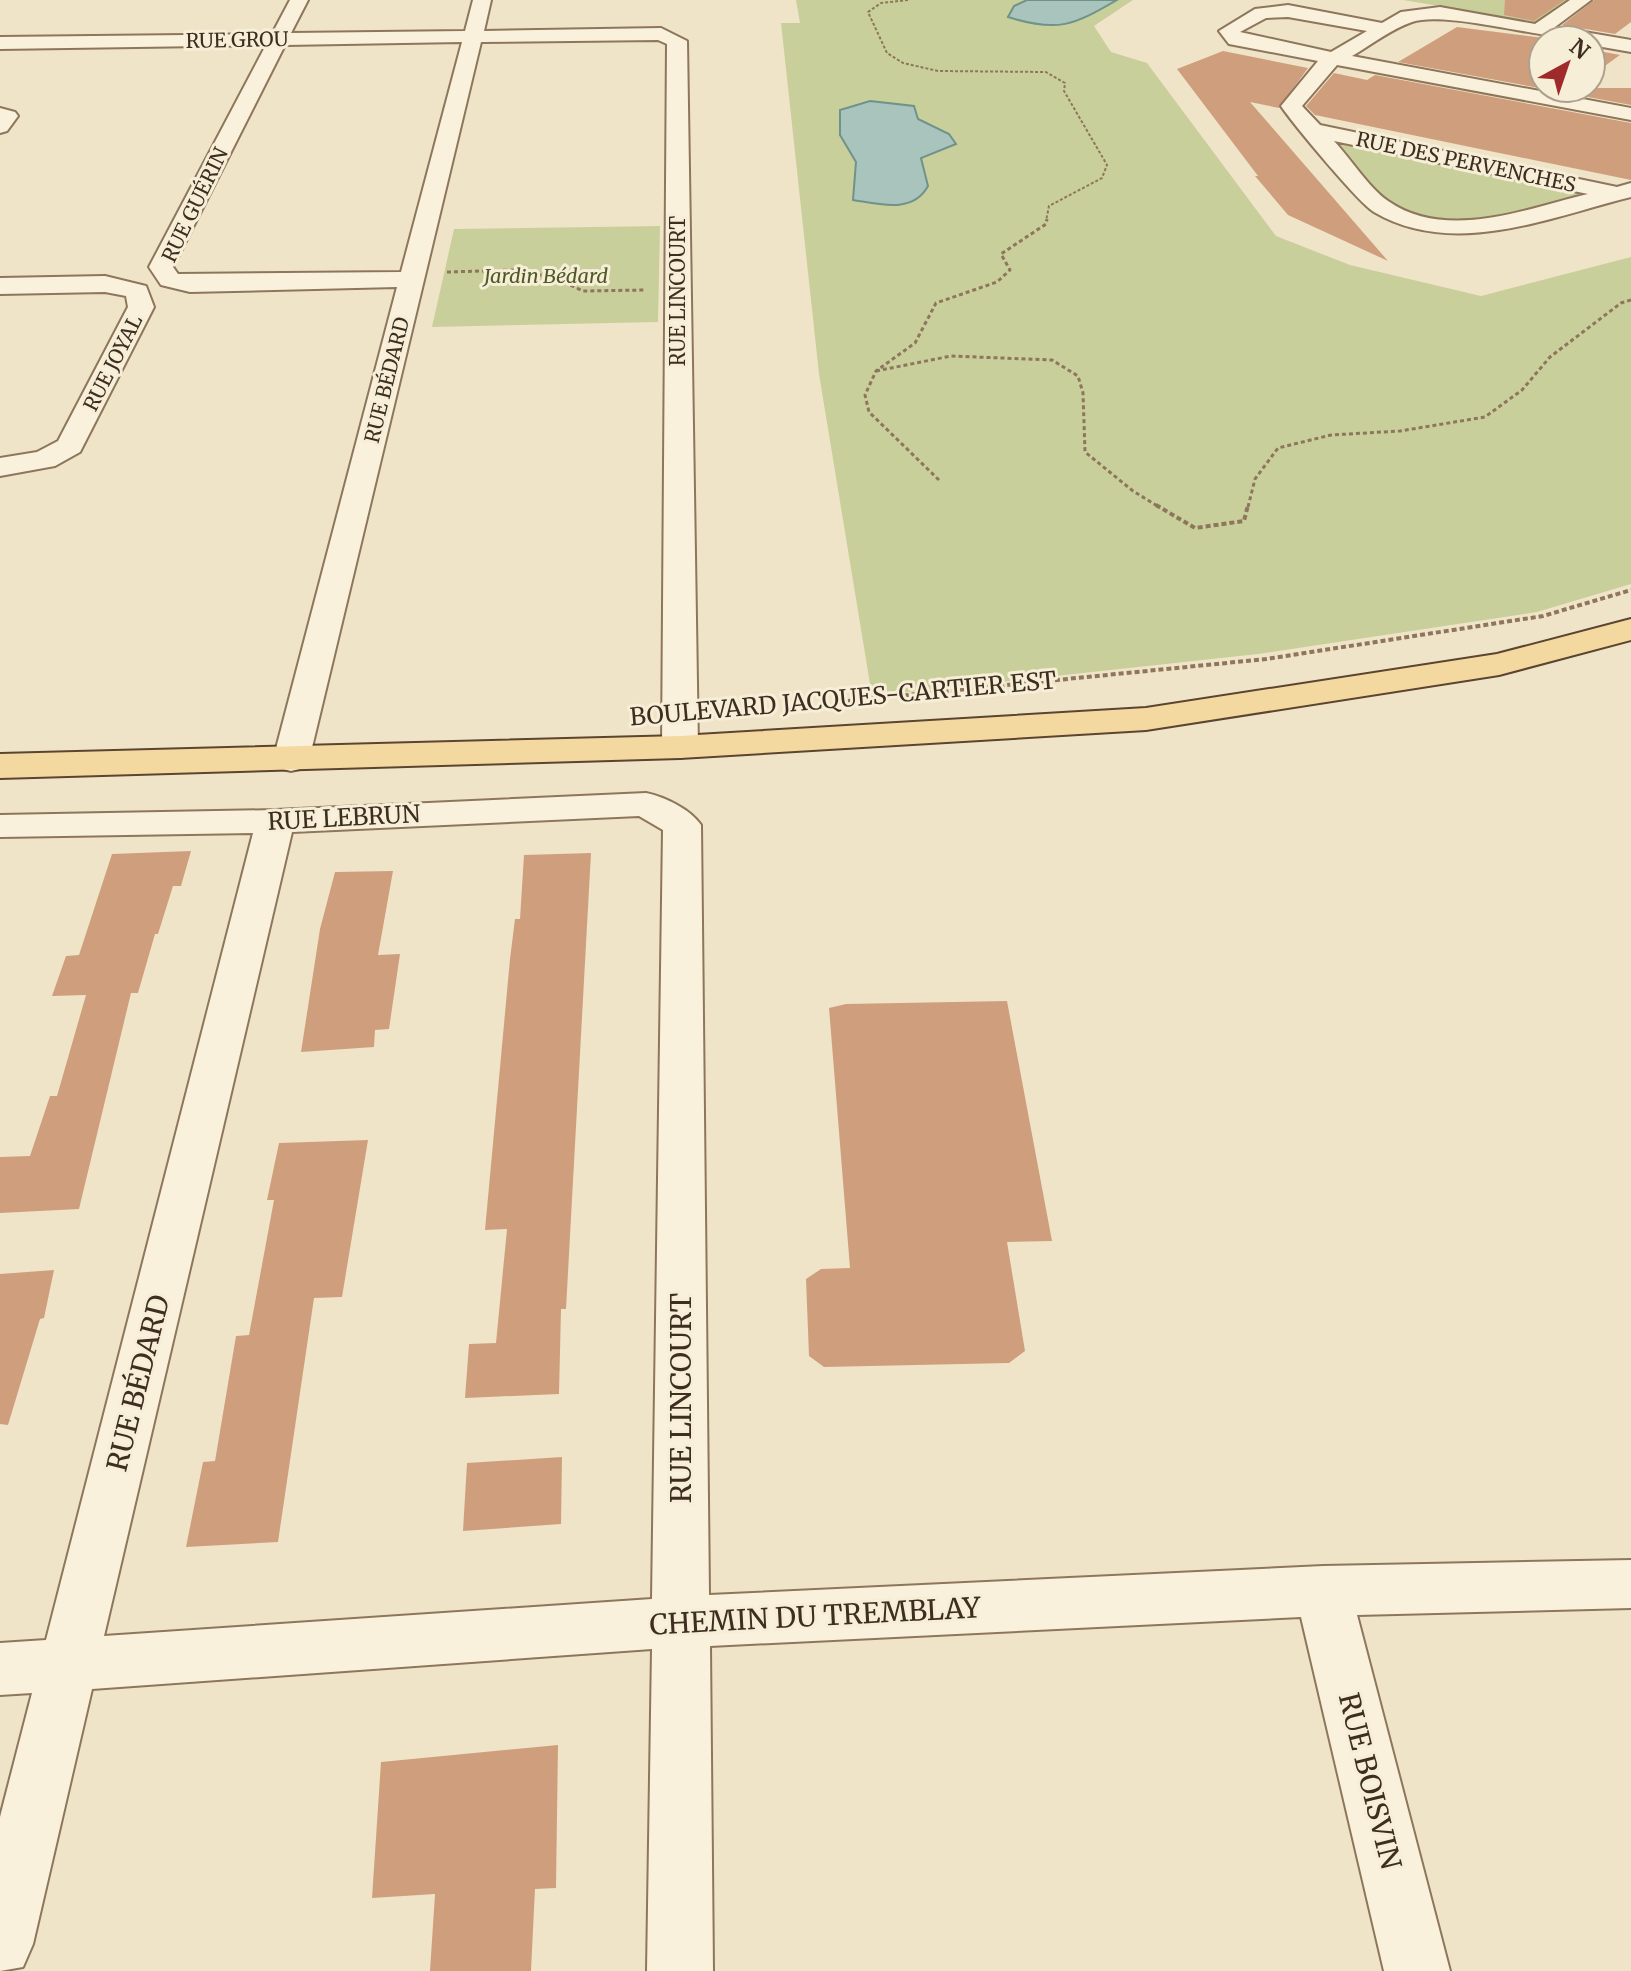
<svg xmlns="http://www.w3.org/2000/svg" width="1631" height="1971" viewBox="0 0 1631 1971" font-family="Merriweather,serif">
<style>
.green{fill:#c9cf9b}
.water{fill:#a9c4bc;stroke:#6f938a;stroke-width:2}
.building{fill:#cf9f7d}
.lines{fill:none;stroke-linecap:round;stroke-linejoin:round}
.minor-casing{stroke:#8d765c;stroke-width:4}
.major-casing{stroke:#5b4430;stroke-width:4}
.path-far2{stroke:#8d765c;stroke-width:2;stroke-dasharray:3 2;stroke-linecap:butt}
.path-far1{stroke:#8d765c;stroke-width:3;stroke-dasharray:4 3;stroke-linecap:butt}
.path{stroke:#8d765c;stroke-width:4;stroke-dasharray:5 3;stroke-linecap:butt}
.minor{fill:#faf1dc;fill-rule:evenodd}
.major{fill:#f3d9a0;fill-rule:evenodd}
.labels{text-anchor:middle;stroke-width:6;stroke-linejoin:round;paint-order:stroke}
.far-street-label{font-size:20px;fill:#3d2e20;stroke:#f7eed8}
.far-park-label{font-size:20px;font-style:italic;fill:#4d5a26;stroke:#f7eed8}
.street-label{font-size:24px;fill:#3d2e20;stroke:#f7eed8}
.near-street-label{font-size:28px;fill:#3d2e20;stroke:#f7eed8}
</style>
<rect width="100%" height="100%" fill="#f0e4c8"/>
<path class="green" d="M796,0H1133L1094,26L1111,52L1147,63L1276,236L1350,265L1481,296L1631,257V584L1537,612L1258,654L872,696L819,374L781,23H800Z
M1403,0H1582L1538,30L1440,13L1439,6Z
M1312,130L1619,193L1447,227L1380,206Z
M660,226L658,322L432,327L454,229Z"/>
<path class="water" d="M1027,0H1117C1074,25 1058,33 1008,17L1014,6Z
M870,101L914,106L918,119L949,134L956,144L921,158L928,186C913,214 879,204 853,200L856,162L840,135V110Z"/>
<path class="building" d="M1505,0H1565L1534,21L1504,15Z
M1594,0H1631V22L1615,34L1562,25Z
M1457,27L1559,40H1543V88H1631V105L1398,62Z
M1591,48L1594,50L1620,55L1591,76Z
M1223,51L1308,68L1279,108L1250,102L1388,261L1288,215L1255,176H1258L1177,69Z
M1334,73L1367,80L1375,75L1631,123V180L1315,115L1306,106Z
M191,851L181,886H173L158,934H155L138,993H131L79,1209L0,1213V1157L30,1156L50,1096H57L86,995L52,996L66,956L79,955L112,854Z
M591,853L566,1309H561L559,1394L465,1398L469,1344L496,1343L507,1229L485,1230L510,959L515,919H520L524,855Z
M393,871L378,955L400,954L389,1029L375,1030L374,1047L301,1052L320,929L335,872Z
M1007,1001L1052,1241L1007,1242L1025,1351L1009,1363L824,1367L809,1356L806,1279L821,1269L850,1268L829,1008L846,1004Z
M368,1140L342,1297L314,1298L278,1542L186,1547L203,1462L215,1461L236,1336L249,1335L274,1200H267L279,1143Z
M54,1270L44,1318L40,1319L8,1425L0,1424V1274Z
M562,1457L561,1524L463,1531L467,1463Z
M558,1745L556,1888L535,1889L531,1971H430L435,1894L372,1898L381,1762Z"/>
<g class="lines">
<g class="minor-casing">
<path id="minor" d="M290,0H308L291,33L465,31L473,0H491L484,31L661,28L687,41L698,747L693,755L680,758L667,755L662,747L667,44L658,40L481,42L309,760L304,768L291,771L278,768L273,760L397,287L190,292L161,285L149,267L266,45L0,49V37L272,34ZM462,42L401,272L178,274L173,267L285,45Z
M1570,0H1591L1555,27L1631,40V52L1591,45V40C1546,40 1445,10 1412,22C1391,29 1371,45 1352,56L1631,108V120L1337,65L1302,106L1320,125L1617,187L1631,183V197C1550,217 1454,259 1374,212C1358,202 1294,125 1281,106L1318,61L1229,44L1219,31L1255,9L1288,5L1382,23L1401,12L1440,7L1535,24ZM1288,17L1367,31L1331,52L1240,32L1266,18ZM1334,141L1588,194C1528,208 1447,242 1388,201C1368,187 1351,159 1334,141Z
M0,108L15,112L18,116L7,131L0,133Z
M105,276L146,286L154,307L80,452L55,466L0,476V458L37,452L58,441L128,307L126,296L105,292L0,294V278Z
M646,793C665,797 690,809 701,825L709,1595L1323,1566L1631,1560V1608L1357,1615L1450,1971H1384L1301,1617L710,1646L713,1971H647L652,1649L92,1689L33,1944L23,1967L0,1971V1817L32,1693L0,1695V1643L46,1640L253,833L0,837V815L275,810ZM639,816L663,830L652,1599L104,1636L292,832Z"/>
</g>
<g class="major-casing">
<path id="major" d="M1631,619V640L1499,675L1146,730L680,758L0,778V754L680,736L1146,708L1497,654Z"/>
</g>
<path class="path-far2" d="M908,0L881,3L868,12L887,53L903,63L938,71L1046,72L1065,83L1064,91L1107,165L1102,178L1049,206L1046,221"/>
<path class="path-far1" d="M447,272L515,270L555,278L583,291L645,290
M876,371L951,356L1052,360L1078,376L1083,393L1085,452L1133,491L1159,507
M939,480L869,412L865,395L876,371L915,343L936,303L997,282L1010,270L1001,254L1046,224L1047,219
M1248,507L1255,479L1278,448L1331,435L1400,431L1485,417L1522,390L1550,357L1621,303L1631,300"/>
<path class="path" d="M1156,505L1195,528L1244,521L1248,505
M848,701L1266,659L1543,616L1631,590"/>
<use href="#minor" class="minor"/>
<use href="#major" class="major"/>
</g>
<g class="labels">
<g class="far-street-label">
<text transform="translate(237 40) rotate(-1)" y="7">RUE GROU</text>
<text transform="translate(1466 162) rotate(12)" y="7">RUE DES PERVENCHES</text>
<text transform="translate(195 205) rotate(-64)" y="7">RUE GUÉRIN</text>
<text transform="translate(678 291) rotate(-90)" y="7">RUE LINCOURT</text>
<text transform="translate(113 363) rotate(-63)" y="7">RUE JOYAL</text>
<text transform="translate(387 380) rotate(-76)" y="7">RUE BÉDARD</text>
</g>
<g class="far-park-label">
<text x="546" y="283">Jardin Bédard</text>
</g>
<g class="street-label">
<text transform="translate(843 699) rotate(-5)" y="8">BOULEVARD JACQUES-CARTIER EST</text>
<text transform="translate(344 818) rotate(-3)" y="8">RUE LEBRUN</text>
</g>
<g class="near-street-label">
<text transform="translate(138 1383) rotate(-76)" y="10">RUE BÉDARD</text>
<text transform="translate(681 1398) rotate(-90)" y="10">RUE LINCOURT</text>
<text transform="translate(815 1616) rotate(-3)" y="10">CHEMIN DU TREMBLAY</text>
<text transform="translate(1370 1781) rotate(76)" y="10">RUE BOISVIN</text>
</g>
</g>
<g transform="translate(1567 64) rotate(40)"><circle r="38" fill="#f7eed8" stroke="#ada18e" stroke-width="2"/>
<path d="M0-6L14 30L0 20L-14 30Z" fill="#9e2a2b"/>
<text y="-12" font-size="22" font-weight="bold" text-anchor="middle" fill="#3d2e20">N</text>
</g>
</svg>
